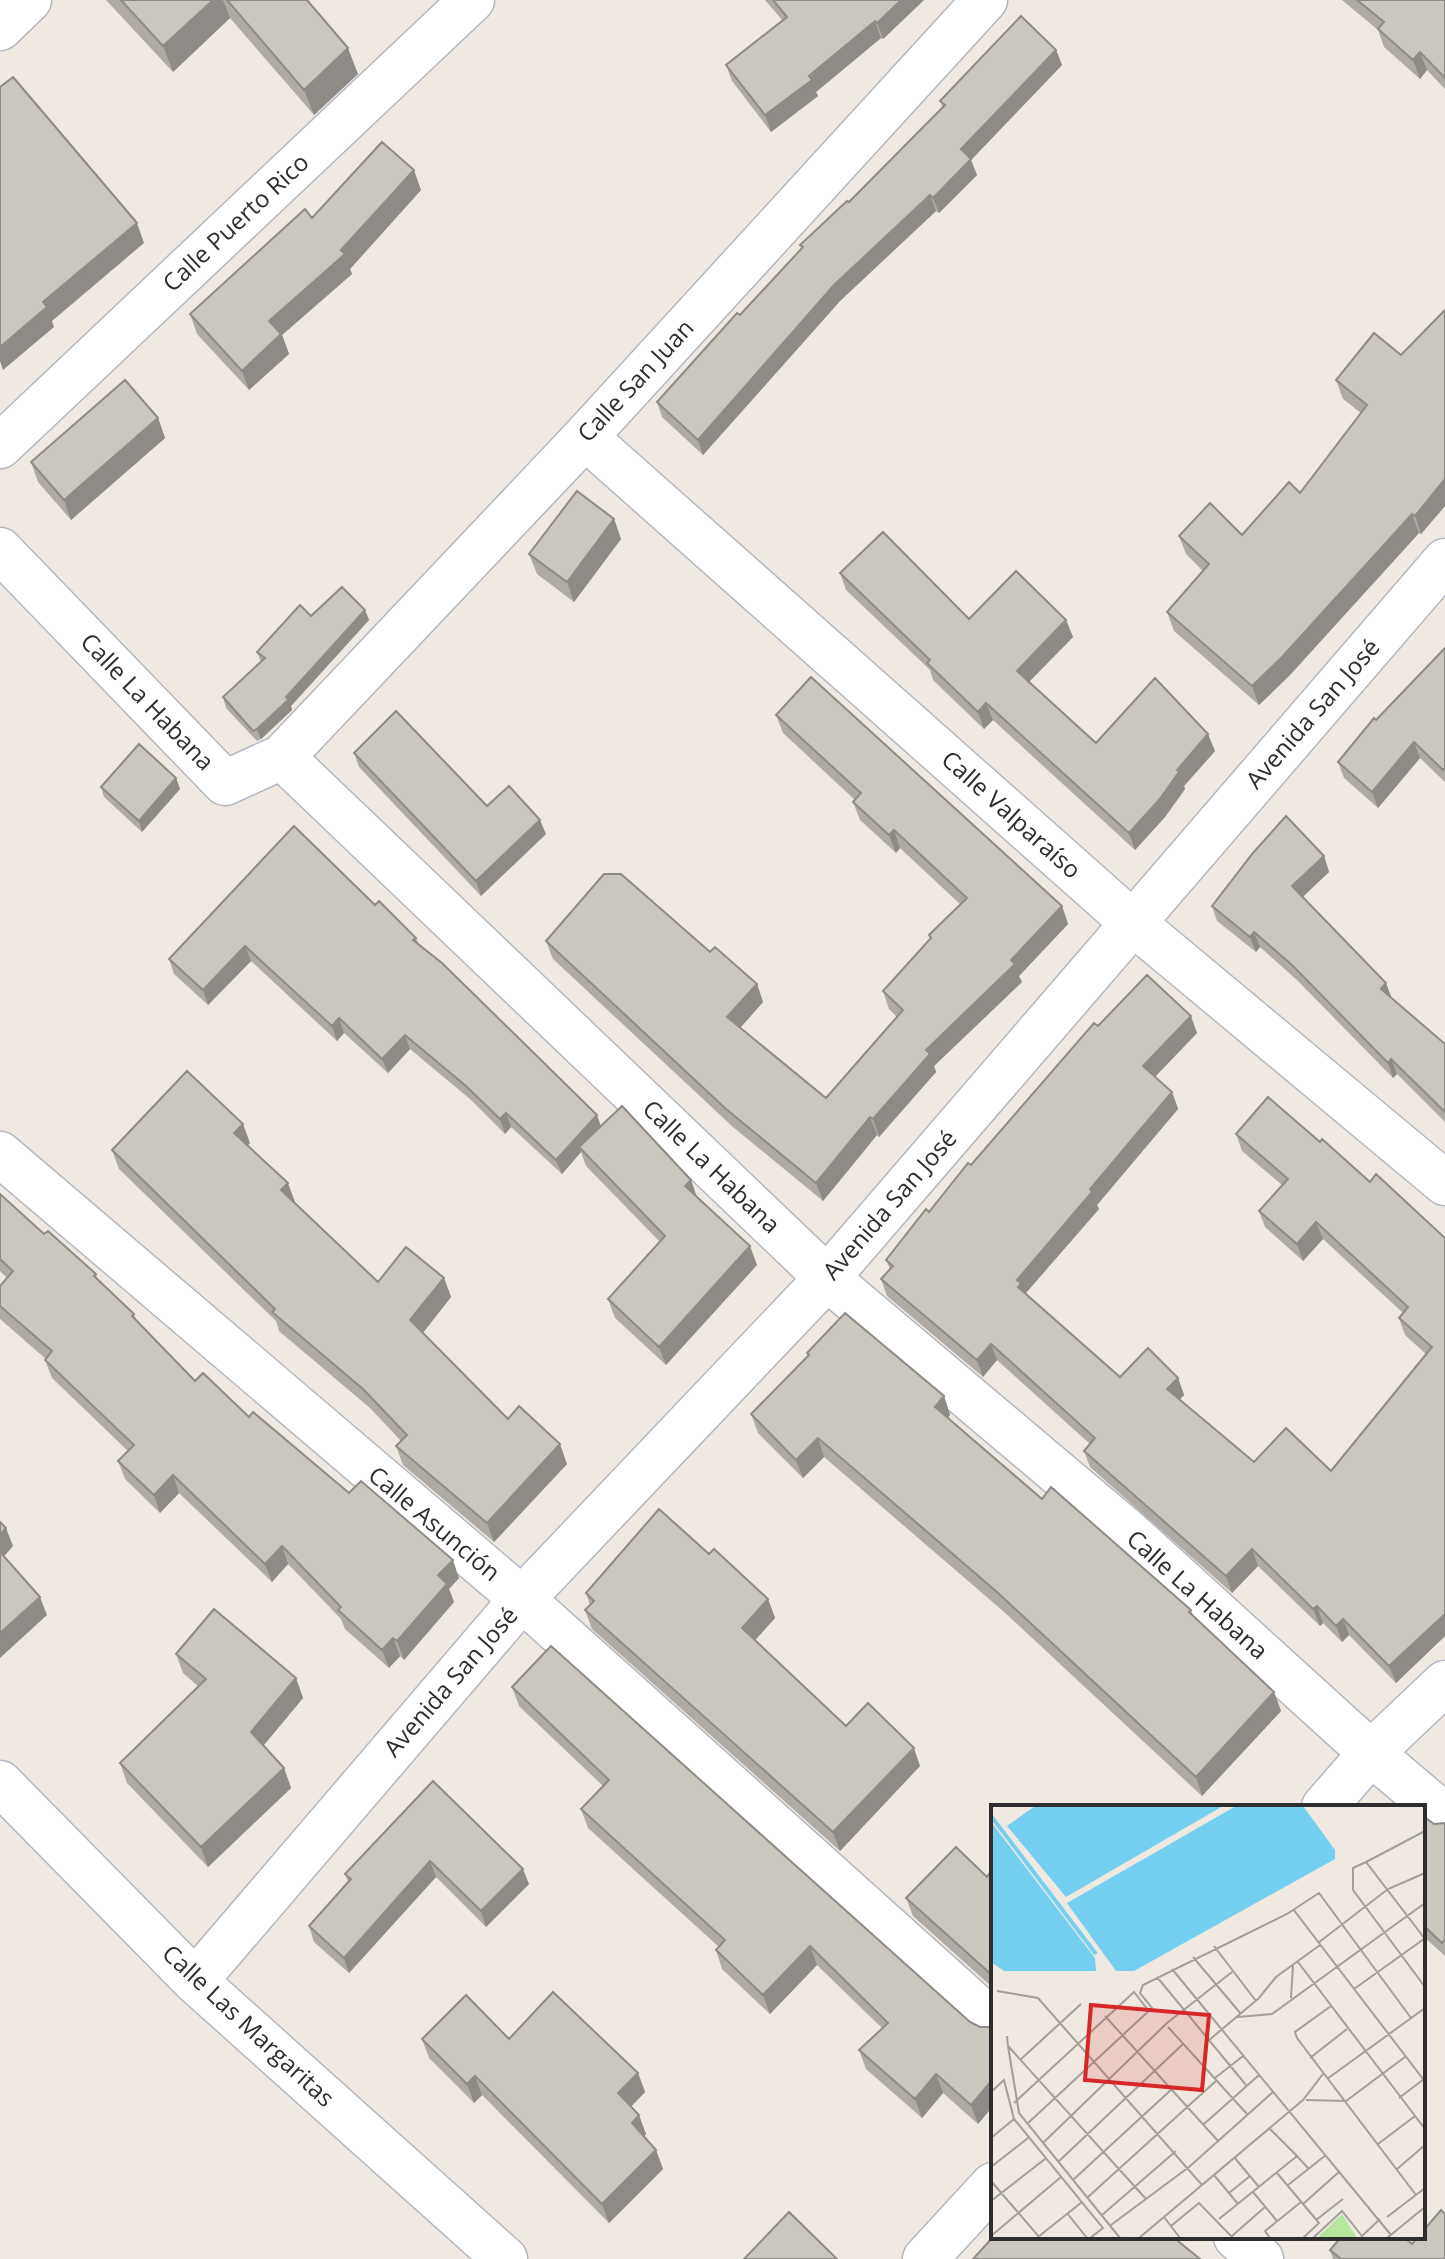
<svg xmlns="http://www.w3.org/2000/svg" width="1445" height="2259" viewBox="0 0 1445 2259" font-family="'Open Sans',sans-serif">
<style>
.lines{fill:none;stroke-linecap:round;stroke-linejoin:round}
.street-casing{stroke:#b4b7c1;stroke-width:47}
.street{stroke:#fff;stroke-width:44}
.wall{fill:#afaba4}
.shaded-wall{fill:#8e8b86}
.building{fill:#cbc7bf;stroke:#8e8b86;stroke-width:2}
.labels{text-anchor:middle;stroke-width:7;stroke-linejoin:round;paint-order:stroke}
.street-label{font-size:24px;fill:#2e2e2e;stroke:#fff}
.inset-river{fill:none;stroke:#75cff0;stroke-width:4}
.inset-road{fill:none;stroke:#a29e99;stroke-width:2}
.view{fill:#d62828;fill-opacity:0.15;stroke:#d62828;stroke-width:4}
.inset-edge{fill:none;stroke:#2e2e2e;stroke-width:4}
</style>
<rect width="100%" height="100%" fill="#efe9e1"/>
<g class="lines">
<g class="street-casing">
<path id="street" d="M0,28L29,0
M585,437L1133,923L1445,1183
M0,446L472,0
M0,550L225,783L282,757L827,1278L1128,1532L1371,1753L1445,1816
M282,757L585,437L985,0
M0,1154L522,1599L993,2022
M0,1783L195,1981L505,2259
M1324,1807L1371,1753L1445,1683
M195,1981L522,1599L827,1278L1445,561
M1236,2237L1261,2259
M925,2259L993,2185"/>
</g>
<use href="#street" class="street"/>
</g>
<path class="wall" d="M106,0H307L358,74L314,115L230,18L173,72Z
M765,0H924L883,39L881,38L816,92L818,96L771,132L732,81L726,65L783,21Z
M1342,0H1445V89L1427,70L1420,79L1384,47L1378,30Z
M1056,50L1062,65L971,160L977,175L939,213L936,211L840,301L703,455L662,417L657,402L802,248L800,245L849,202L943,108L940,101Z
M421,190L350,269L352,274L282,335L289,354L249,390L197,334L190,314L312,218Z
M1445,310V506L1421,534L1419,533L1289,676L1259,705L1174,631L1167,612L1203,571L1186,554L1179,536L1242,535L1300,493L1361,413L1343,399L1336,380L1401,355Z
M158,418L165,438L71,520L38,482L31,462Z
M614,519L621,539L574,602L537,574L529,554Z
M840,573L969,619L1066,620L1073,637L1029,682L1096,743L1215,751L1184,786L1185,789L1165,817L1135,850L993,720L984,729L933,680L930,670L846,590Z
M365,610L369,620L291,706L292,710L261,739L257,741L226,708L223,697L261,662L257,652L311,616Z
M1445,648V782L1420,758L1378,808L1344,778L1338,762Z
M776,715L1062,906L1068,924L1019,976L1022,982L934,1066L936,1072L879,1137L877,1135L823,1201L733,1127L553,959L546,941L710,952L757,984L763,1002L740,1028L826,1098L897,1017L889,1009L883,991L930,939L929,935L960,904L900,848L896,853L860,820L853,802L855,800L783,733Z
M354,753L487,806L546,834L481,896L359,767Z
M176,778L180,789L142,832L104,797L101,787Z
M1324,856L1329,872L1303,897L1392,998L1445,1044V1122L1397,1074L1393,1078L1298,981L1260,947L1256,952L1217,921L1212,906Z
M375,905L416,938L419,944L601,1126L691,1180L697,1197L757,1265L666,1365L615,1318L608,1299L660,1242L586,1166L581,1152L562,1174L511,1127L505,1134L471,1100L410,1049L388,1073L344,1033L337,1041L251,961L208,1005L174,974L169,959Z
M1098,1026L1197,1033L1155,1077L1172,1092L1178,1109L1097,1205L1099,1209L1025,1294L1120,1377L1178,1378L1184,1395L1179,1400L1254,1462L1331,1471L1426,1354L1405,1335L1399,1318L1403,1313L1323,1239L1303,1261L1265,1227L1259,1211L1282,1185L1242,1151L1236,1134L1320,1142L1370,1182L1445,1238V1636L1396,1683L1349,1635L1342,1642L1323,1623L1320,1626L1258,1566L1232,1593L1090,1467L1084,1451L1090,1444L997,1360L983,1377L887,1296L881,1279L890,1269L886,1260L971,1165Z
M250,1143L247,1146L295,1202L294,1203L378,1282L444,1278L451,1297L423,1333L508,1419L567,1464L494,1542L403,1465L396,1446L401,1441L370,1408L279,1331L276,1321L119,1169L112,1150Z
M0,1194L44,1234L96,1274L98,1280L134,1314L137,1322L195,1381L249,1417L459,1578L449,1589L454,1602L404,1660L400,1656L389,1668L345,1629L341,1619L288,1564L272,1582L179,1493L160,1513L125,1479L118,1461L128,1451L52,1378L45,1360L46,1359L0,1319V1286L7,1278L0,1271Z
M807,1353L944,1396L950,1415L948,1418L1042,1499L1191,1610L1193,1615L1274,1692L1281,1711L1202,1796L1003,1611L824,1457L803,1478L758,1433L751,1414L808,1356Z
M709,1554L768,1599L775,1618L755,1640L846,1726L920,1766L840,1851L592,1629L585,1610L590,1605L586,1593Z
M176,1654L296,1678L303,1698L264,1745L284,1768L291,1788L208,1867L127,1783L120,1763L199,1687L183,1673Z
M512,1687L970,2022L980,2027H993V2106L978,2124L943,2093L922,2118L866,2069L859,2050L882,2028L817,1965L770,2014L722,1969L716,1950L719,1947L588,1828L581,1809L603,1786L519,1706Z
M433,1781L529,1884L486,1927L436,1877L349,1973L314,1942L309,1926L348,1882L345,1874Z
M1423,1816L1434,1824L1445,1823V1956L1423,1936Z
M987,1877L993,1878V1988L913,1916L906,1898Z
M422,2039H509L638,2073L645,2092L631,2106L646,2134L644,2137L656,2150L663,2169L609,2223L482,2095L474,2103L429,2058Z
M1412,2244L1445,2259H1333L1330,2250Z"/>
<path class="shaded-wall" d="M213,0H223L230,18L173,72L163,46Z
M901,0H924L883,39L877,23Z
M875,21L881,38L816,92L818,96L771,132L765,115Z
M348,48L358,74L314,115L304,90Z
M1056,50L1062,65L971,160L977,175L939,213L933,198L961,149Z
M1420,52L1427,70L1420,79L1413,60Z
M414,170L421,190L350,269L352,274L282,335L289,354L249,390L242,371L269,321L341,250Z
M930,195L936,211L840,301L703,455L698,440L834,285Z
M137,223L144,243L52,321L54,327L3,370L0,361V347L43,302Z
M158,418L165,438L71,520L64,500Z
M1445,479V506L1421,534L1415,516Z
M1412,514L1419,533L1289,676L1259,705L1252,686Z
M614,519L621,539L574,602L567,582Z
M365,610L369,620L291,706L292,710L261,739L257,729Z
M1066,620L1073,637L1023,688L1017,671Z
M986,703L993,720L984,729L978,712Z
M1208,734L1215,751L1184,786L1185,789L1165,817L1135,850L1129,833L1177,770Z
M1414,742L1420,758L1378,808L1372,792Z
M176,778L180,789L142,832L139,821Z
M540,820L546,834L481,896L476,881Z
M894,830L900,848L896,853L889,835Z
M1324,856L1329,872L1298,901L1292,886Z
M1062,906L1068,924L1019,976L1022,982L934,1066L936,1072L879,1137L873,1119L926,1050Z
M1254,932L1260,947L1256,952L1250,937Z
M245,946L251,961L208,1005L203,990Z
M1386,983L1392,999L1381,989Z
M757,984L763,1002L734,1035L727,1017Z
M1191,1016L1197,1033L1149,1083L1143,1066Z
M339,1018L344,1033L337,1041L332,1026Z
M405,1035L410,1049L388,1073L382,1059Z
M1391,1059L1397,1074L1393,1078L1388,1063Z
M1172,1092L1178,1109L1097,1205L1099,1209L1025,1294L1018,1287L1017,1280L1090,1189Z
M506,1113L511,1127L505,1134L500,1119Z
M597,1115L602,1129L579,1147L581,1152L562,1174L556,1160Z
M870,1117L877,1135L823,1201L816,1183Z
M243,1124L250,1143L241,1152L234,1133Z
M691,1180L697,1198L685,1186Z
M288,1183L295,1202L288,1210L281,1190Z
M1316,1222L1323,1239L1303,1261L1297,1244Z
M750,1246L757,1265L666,1365L659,1347Z
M444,1278L451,1297L417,1340L410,1320Z
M991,1344L997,1360L983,1377L977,1360Z
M1178,1378L1184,1395L1173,1406L1167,1389Z
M944,1396L950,1415L941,1425L935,1407Z
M818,1438L824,1457L803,1478L796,1460Z
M560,1444L567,1464L494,1542L487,1523Z
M173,1475L179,1493L160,1513L154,1495Z
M6,1528L13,1546L0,1561V1535Z
M282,1546L288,1564L272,1582L265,1564Z
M1252,1549L1258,1566L1232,1593L1226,1576Z
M453,1560L459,1578L449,1589L454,1602L404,1660L397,1641L438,1575Z
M40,1597L47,1615L0,1658V1633Z
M768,1599L775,1618L749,1647L742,1628Z
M1317,1606L1323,1623L1320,1626L1313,1609Z
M1445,1614V1636L1396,1683L1389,1666Z
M1343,1619L1349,1635L1342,1642L1336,1626Z
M393,1638L400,1656L389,1668L382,1650Z
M296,1678L303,1698L258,1752L251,1732Z
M1274,1692L1281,1711L1202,1796L1196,1777Z
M914,1748L920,1766L840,1851L833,1832Z
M284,1768L291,1788L208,1867L201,1847Z
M430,1861L436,1877L349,1973L344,1958Z
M523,1869L529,1884L486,1927L481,1911Z
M810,1946L817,1965L770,2014L763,1995Z
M638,2073L645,2092L625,2113L618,2093Z
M936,2074L943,2093L922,2118L915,2099Z
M475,2076L482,2095L474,2103L467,2084Z
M993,2079V2106L978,2124L971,2105Z
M639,2115L646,2134L639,2142L632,2123Z
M656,2150L663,2169L609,2223L602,2204Z"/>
<path class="building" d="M121,0H213L163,46Z
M227,0H307L348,48L304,90Z
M773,0H901L877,23L875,21L809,76L812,80L765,115L726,65L787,17Z
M1357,0H1445V78L1420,52L1413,60L1378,29L1384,22Z
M1021,16L1056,50L961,149L971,159L933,198L930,195L834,285L698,440L657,402L737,313L740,315L803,247L800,245L847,201L849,202L945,105L940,101Z
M13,77L137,223L43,302L47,307L0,347V87Z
M382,142L414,170L341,250L345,254L269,321L281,334L242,371L190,314L305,209L312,218Z
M1445,310V479L1415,516L1412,514L1282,657L1252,686L1167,612L1209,564L1179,536L1210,503L1242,535L1289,482L1300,493L1367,405L1336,380L1374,333L1401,355Z
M125,380L158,418L64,500L31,462Z
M577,491L614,519L567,582L529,554Z
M883,532L969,619L1016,571L1066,620L1017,671L1096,743L1155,678L1208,734L1177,770L1179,772L1159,800L1129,833L986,703L978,712L927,663L930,660L840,573Z
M342,587L365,610L286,697L288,700L257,729L253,731L223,697L265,658L257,652L300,605L311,616Z
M1445,648V768L1443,770L1414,742L1372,792L1338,762L1374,718L1376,720Z
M811,677L1062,906L1011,960L1015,964L926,1050L930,1054L873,1119L870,1117L816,1183L726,1109L546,941L604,874H621L710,952L715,947L757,984L727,1017L826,1098L903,1010L883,991L931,938L929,935L967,898L894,830L889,835L853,802L861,793L776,715Z
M396,711L487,806L509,786L540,820L476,881L354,753Z
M139,744L176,778L139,821L101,787Z
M1286,816L1324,856L1292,886L1386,983L1381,989L1445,1044V1112L1391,1059L1388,1063L1292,965L1254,932L1250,937L1212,906L1253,853Z
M294,826L375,905L379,901L416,938L413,940L442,963L597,1115L556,1160L506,1113L500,1119L466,1086L405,1035L382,1059L339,1018L332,1026L245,946L203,990L169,959Z
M1147,975L1191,1016L1143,1066L1172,1092L1090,1189L1092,1192L1017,1280L1021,1283L1018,1287L1120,1377L1148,1348L1178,1378L1167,1389L1254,1462L1286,1428L1331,1471L1432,1347L1399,1318L1408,1307L1316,1222L1297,1244L1259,1211L1288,1179L1236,1134L1268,1097L1320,1142L1322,1139L1370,1182L1376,1174L1445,1238V1614L1389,1666L1343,1619L1336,1626L1317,1606L1313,1609L1252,1549L1226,1576L1084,1451L1095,1438L991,1344L977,1360L881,1279L893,1266L886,1260L926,1209L929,1212L968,1163L971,1165L1094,1023L1098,1026Z
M187,1071L243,1124L234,1133L288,1183L281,1190L378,1282L406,1247L444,1278L410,1320L508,1419L519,1406L560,1444L487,1523L396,1446L407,1435L363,1389L272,1312L275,1309L112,1150Z
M622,1106L691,1180L685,1186L750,1246L659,1347L608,1299L665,1236L579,1147Z
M0,1194L44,1234L48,1231L96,1274L94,1276L134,1314L132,1316L195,1381L203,1373L249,1417L253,1412L349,1493L361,1481L453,1560L438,1575L447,1584L397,1641L393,1638L382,1650L338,1610L341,1607L282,1546L265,1564L173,1475L154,1495L118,1461L134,1445L45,1360L52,1351L0,1306V1286L13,1271L0,1259Z
M845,1313L944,1396L935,1407L1042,1499L1051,1487L1191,1610L1189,1612L1274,1692L1196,1777L997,1592L818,1438L796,1460L751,1414L809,1355L807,1353Z
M659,1509L709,1554L714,1549L768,1599L742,1628L846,1726L868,1703L914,1748L833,1832L585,1610L594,1601L586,1593Z
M0,1522L6,1528L0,1535Z
M0,1552L40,1597L0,1633Z
M214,1609L296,1678L251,1732L284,1768L201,1847L120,1763L206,1679L176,1654Z
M551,1646L970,2022L980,2027H993V2079L971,2105L936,2074L915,2099L859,2050L888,2023L810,1946L763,1995L716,1950L725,1940L581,1809L609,1780L512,1687Z
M433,1781L523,1869L481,1911L430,1861L344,1958L309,1926L351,1879L345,1874Z
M1423,1816L1434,1824L1445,1823V1940L1442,1943L1423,1925Z
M956,1847L987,1877L989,1874L993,1878V1976L906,1898Z
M553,1992L638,2073L618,2093L639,2115L632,2123L656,2150L602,2204L475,2076L467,2084L422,2039L466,1995L509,2039Z
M1441,2210L1445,2214V2259H1341L1330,2250L1341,2237H1403L1412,2244L1418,2237H1423V2231Z
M789,2212L837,2259H744Z
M993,2237H1173L1200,2259H973Z"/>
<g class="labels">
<g class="street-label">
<text transform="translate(236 223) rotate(-43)" y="8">Calle Puerto Rico</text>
<text transform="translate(636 381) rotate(-47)" y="8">Calle San Juan</text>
<text transform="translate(147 702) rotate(46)" y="8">Calle La Habana</text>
<text transform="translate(1313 714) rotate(-49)" y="8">Avenida San José</text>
<text transform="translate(1011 815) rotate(42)" y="8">Calle Valparaíso</text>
<text transform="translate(711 1167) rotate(44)" y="8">Calle La Habana</text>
<text transform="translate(890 1205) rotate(-49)" y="8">Avenida San José</text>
<text transform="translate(434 1524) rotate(40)" y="8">Calle Asunción</text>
<text transform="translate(1197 1595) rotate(42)" y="8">Calle La Habana</text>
<text transform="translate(451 1682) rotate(-49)" y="8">Avenida San José</text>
<text transform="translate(248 2026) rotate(43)" y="8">Calle Las Margaritas</text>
</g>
</g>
<g transform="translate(991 1805)">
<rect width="434" height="434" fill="#efe9e1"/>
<path d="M351,409L366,433H326Z" fill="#b6e59e"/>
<path d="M44,1H232L75,92L16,21ZM245,1H312L344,45V54L143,166H125L76,98ZM0,17L104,153L105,166H13L0,157Z" fill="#75cff0"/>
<path class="inset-river" d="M0,11L105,149"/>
<path class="inset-road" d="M375,57L434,26M302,104L432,274M434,134L375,57L362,63V85L434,182M327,138L397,84L434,68M223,141L265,196M202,152L250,209M307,157L434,324M181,164L400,430M166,172L255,280M363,184L433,134M6,186L47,193L211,380M300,193L302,160M340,201L304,227L306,233L425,390M114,211L228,337M247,212L281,209L434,98M177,222L256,309M16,231L17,241L155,394M217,236L268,193L285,172L329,140M17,241L28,308L129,433M319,253L356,224M29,255L90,199M224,273L252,251M336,274L434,203M0,287L13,275L23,314L112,423L99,433M408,293L433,274M315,295L355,296L414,252M23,298L143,187L157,205M36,319L161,203L149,188L152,180L296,109L328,88L420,213M213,319L268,270M279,324L306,351M0,333L23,314M52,338L176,218L241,167M387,339L424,311M243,352L268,382M67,357L192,239M0,362L37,333M405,365L434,340M286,368L328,418L312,433M223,370L247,399M83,374L182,283M0,376L49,433M297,380L335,350M262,387L286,416M238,388L259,371M97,392L226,275M0,396L54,354M312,399L349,366M76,408L96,433M111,410L185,346M173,412L189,433M396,412L434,383M228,414L306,351L317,363M325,415L352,394M120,420L198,362L282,287M180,421L208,398L242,433M0,431L70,372M241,431L274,402M47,432L91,397M370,432L389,414M148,433L312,295L332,269M279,433L274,426L310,397M322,433L351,406L371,431M396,433L434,402"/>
<path class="view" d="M100,200L218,210L211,285L94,275Z"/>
<rect width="434" height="434" class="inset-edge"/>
</g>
</svg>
